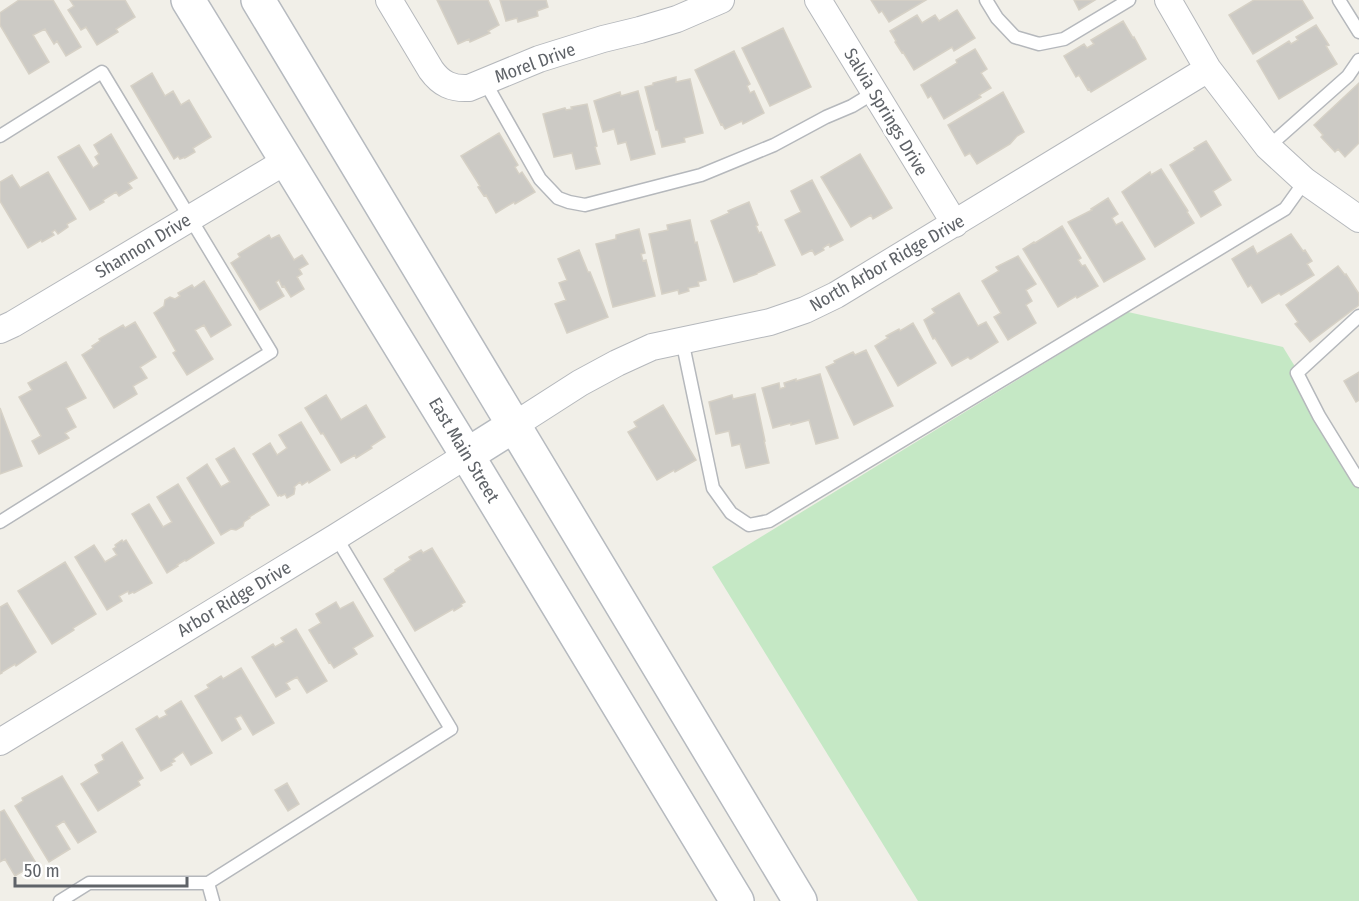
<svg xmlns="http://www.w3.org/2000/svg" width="1359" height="901" viewBox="0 0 1359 901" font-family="'Fira Sans Condensed',sans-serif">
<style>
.green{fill:#c5e8c5}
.building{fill:#cccac5;stroke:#d6d1c6;stroke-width:1.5}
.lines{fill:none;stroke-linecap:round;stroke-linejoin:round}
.lane-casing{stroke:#b5b8bc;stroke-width:15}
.street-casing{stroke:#b5b8bc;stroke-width:28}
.secondary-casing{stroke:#b6babf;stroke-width:36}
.lane{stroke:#fff;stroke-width:12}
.street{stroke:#fff;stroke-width:26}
.secondary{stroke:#fff;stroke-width:33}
.labels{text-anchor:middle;stroke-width:6;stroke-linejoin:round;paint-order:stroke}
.street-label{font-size:18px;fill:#5f6368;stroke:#fff}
</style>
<rect width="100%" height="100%" fill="#f1efe8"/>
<path class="green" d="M1128,312L1283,347L1359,471V901H918L712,567Z"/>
<path class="building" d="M19,0H53L81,47L66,56L57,41L54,44L45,29L33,35L49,62L29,74L0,25V13Z
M70,0H125L135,17L116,29L118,32L97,45L86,27L81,30L68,10L74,6Z
M437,0H488L499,25L488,31L490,33L470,42L469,39L458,44Z
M500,0H546L548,7L537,11L538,16L518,22L517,18L506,21Z
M871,0H926L889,22L882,11L879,13Z
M1074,0H1095L1079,10Z
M1254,0H1302L1313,18L1253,54L1229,15Z
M957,10L975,38L954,51L952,47L914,70L903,52L902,53L895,42L896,41L890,31L917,15L922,23L935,15L939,21Z
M1123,21L1133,38L1134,37L1146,59L1091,92L1089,89L1088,90L1079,75L1076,77L1064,56L1084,44L1087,48L1094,44L1091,40Z
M1316,25L1329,45L1326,46L1337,64L1279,99L1257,61L1289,41L1291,44L1298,40L1296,37Z
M783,28L811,87L770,106L742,48Z
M975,49L987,69L981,73L991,88L979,95L981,97L944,119L931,96L928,98L921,85L957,63L956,60Z
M734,51L750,84L747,86L750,93L754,91L764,113L743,124L742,121L725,129L722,124L721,125L695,70Z
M152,73L165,96L173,91L181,105L189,100L211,137L193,148L195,152L185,158V157L180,159L178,156L174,159L131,86Z
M676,77V82L690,79L703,133L684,138L685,142L662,147L658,130H656L645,87L653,85V83Z
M1359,83V143L1345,157L1338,149L1335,152L1321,137L1323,135L1314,125Z
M638,91L655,154L631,160L626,142L618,144L614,129L603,132L594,101L620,92L621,96Z
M1003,92L1024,132L1017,136L1010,144L977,164L970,153L965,156L948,125Z
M587,104L597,146L595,147L600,164L576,169L572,153L554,157L543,114L565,108L566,110L572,109L571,107Z
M499,133L518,165L515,167L519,174L522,172L535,192L515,204L514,202L496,213L486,195L484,196L478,187L480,186L461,156Z
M111,134L137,178L128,183L132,188L119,196L116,192L103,200L104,202L90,210L58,157L79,145L93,168L99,164L95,157L99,154L94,145Z
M1206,141L1231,180L1213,191L1221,205L1201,217L1170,165L1195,150L1194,148Z
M860,154L892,208L873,219L871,215L851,227L821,177Z
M1161,169L1188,211L1187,212L1194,223L1155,247L1122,192L1150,172L1151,175Z
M48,172L76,219L67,224L68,227L58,234L55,230L52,232L54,235L42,242L41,240L28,248L0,201V182L12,175L20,188Z
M812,180L843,240L830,247L829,244L823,248L824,250L815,255L812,250L802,255L785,220L801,212L791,191Z
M1108,198L1118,214L1112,218L1116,225L1122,222L1145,259L1104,282L1068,222L1092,210L1091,209Z
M749,202L758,225L756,226L759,233L761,232L775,265L757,273V274L734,282L711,221L729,213L728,211Z
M690,220L695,243L697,242L706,280L698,282L699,286L688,288L689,291L679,294L678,290L662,294L649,234L668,230L667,225Z
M1062,226L1081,258L1078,260L1082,266L1085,265L1098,286L1077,298L1076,296L1058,307L1023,249L1034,242L1035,243Z
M639,229L645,253L641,254L643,261L646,260L655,296L613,307L596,244L616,239V235Z
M1291,234L1303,251L1305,250L1312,261L1307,264L1314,275L1281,295L1279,293L1262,303L1251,285L1248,287L1232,259L1253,246L1257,254Z
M269,235L271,239L279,235L294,260L302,255L308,264L299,269L302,274L297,277L304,289L291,297L284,286L282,287L279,280L276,282L284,296L260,310L231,263L240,257L238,254Z
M579,250L588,272H590L608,317L567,333L555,304L566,300L559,283L567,280L558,259Z
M1018,256L1036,284L1026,290L1032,301L1026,305L1036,323L1008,340L994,317L1001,313L982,281L999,271L996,267Z
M1338,266L1345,275L1346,274L1359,294V305L1310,342L1295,324L1298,322L1286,305Z
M204,281L231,325L211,337L204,325L195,330L213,359L187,375L173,353L176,351L154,313L164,306L165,300L170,297L175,299L180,296L178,293L192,285L194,288Z
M959,293L978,326L986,322L998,342L971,359H970L968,357L952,366L935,338L933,339L924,320L935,313L932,309Z
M135,322L156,357L140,367L147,378L133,386L137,394L114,408L82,355L93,348L92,346L100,341L99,339L123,325L125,328Z
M913,323L936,363L898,386L875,346L888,338L886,336L899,329L900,331Z
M866,350L893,406L854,425L826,367L835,363L834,361L853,352L855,355Z
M66,362L86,398L66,408L76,427L65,433L69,438L39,454L32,441L41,436L19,397L32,390L28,383Z
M1359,372V400L1356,402L1344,381Z
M820,374L838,438L816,444L809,420L791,425V423L773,428L762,388L779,383L780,389L785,387L784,383L796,379V381Z
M755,394L765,441H764L769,463L746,468L740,444L732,446L729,431L716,434L709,402L732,395L733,399Z
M326,395L341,420L366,405L385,437L371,446L372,448L356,458L355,455L341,463L323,433L321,434L305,408Z
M663,405L696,460L675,472L674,470L657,480L628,432L637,427L634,422Z
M0,408L22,466L0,474Z
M301,422L330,470L309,483L308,481L302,485L300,482L294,487L295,488L294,494L287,498L285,494L281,496L280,495L278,496L253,454L270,443L277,455L287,448L279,435Z
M234,448L269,505L249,517L250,518L244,522L243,526L236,530L231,529L221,535L187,478L207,464L221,487L230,482L216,459Z
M178,484L214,543L186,561L185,560L177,565L178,566L167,573L132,514L149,504L163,527L172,522L157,497Z
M122,540L123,542L126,540L152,583L134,593L133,592L129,594L128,591L119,596L122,601L107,610L75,557L94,545L105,562L117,555L113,549L116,547L115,545Z
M432,548L465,602L461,604L462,606L454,611L453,609L415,631L384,579L396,571L395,570L411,560L409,557L421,550L423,553Z
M65,562L96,614L73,628L74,630L52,644L18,591Z
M336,602L340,609L353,602L373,636L353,648L357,654L334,668L330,662L329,663L309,630L321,623L316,614Z
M7,603L36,652L16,666L15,664L2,672V673L0,674V607Z
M296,629L327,681L307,693L297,677L286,683L290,689L276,697L252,657L273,644L275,647L284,642L281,638Z
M241,668L274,723L253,735L241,715L235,718L241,729L222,741L195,696L209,688L207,685L221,676L223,679Z
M181,701L212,753L191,765L183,752L173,759L175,761L171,763L172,765L161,771L136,729L157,716L159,719L167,715L165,711Z
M122,742L143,778L138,781L140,785L98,811L81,784L99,773L95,765L104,760L102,755Z
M62,776L96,832L78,843L64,821L56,826L70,849L49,862L15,806L23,801L22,798Z
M287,783L299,804L288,811L275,790Z
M4,810L36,863L15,876L5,859L0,862V812Z"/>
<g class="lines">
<g class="lane-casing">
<path id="lane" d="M986,0L997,18L1015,37L1039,44L1064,39L1129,0
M1339,0L1359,32
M485,82L540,179L558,198L569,202L585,205L701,175L774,145L826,117L852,106L875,92
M0,136L102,72L271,352L0,522
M1268,147L1348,76L1359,60
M1359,316L1297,373L1319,416L1359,481
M682,340L713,488L731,513L749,525L769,521L1285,209L1305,181
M208,883L213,901
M60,901L89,883H208L451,729L336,537"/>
</g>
<g class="street-casing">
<path id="street" d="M389,0L431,70C441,84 452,89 469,88L539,59L603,39L640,30L677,19L721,0
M818,0L955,224
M1168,0L1208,69L1268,147L1305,181L1359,219
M0,330L13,324L286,161
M513,426L580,383L617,363L652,347L770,322L805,310L836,295L1208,69
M0,742L336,537L467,455"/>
</g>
<g class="secondary-casing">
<path id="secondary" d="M188,0L467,455L737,901
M258,0L800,901
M467,455L513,426"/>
</g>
<use href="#lane" class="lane"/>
<use href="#street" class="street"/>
<use href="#secondary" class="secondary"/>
</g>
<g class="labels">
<g class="street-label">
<text transform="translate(535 63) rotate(-20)" y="6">Morel Drive</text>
<text transform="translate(886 112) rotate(59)" y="6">Salvia Springs Drive</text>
<text transform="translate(143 246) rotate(-31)" y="6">Shannon Drive</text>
<text transform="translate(887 263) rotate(-30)" y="6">North Arbor Ridge Drive</text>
<text transform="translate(464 450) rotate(59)" y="6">East Main Street</text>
<text transform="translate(234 599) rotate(-31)" y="6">Arbor Ridge Drive</text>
</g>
</g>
<path d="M15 877v9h172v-9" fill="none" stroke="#5f6368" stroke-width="3"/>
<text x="24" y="877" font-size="18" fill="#5f6368" stroke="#ffffff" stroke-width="4.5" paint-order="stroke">50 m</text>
</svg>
